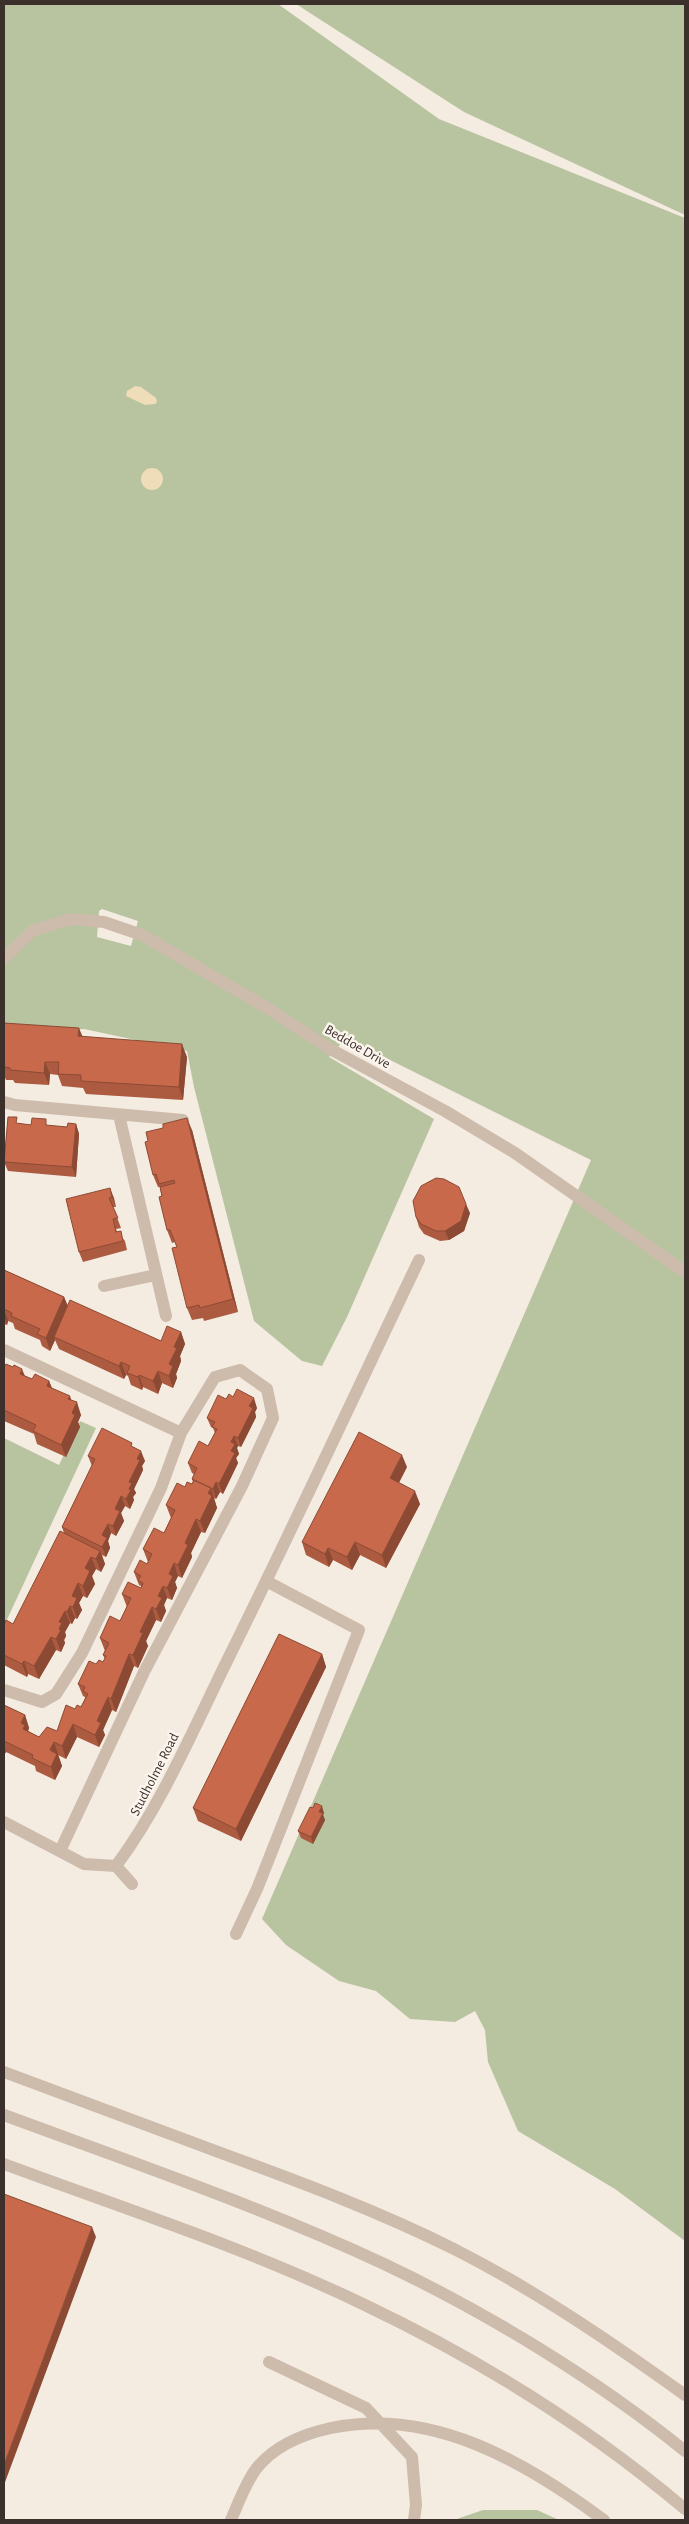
<svg xmlns="http://www.w3.org/2000/svg" width="689" height="2524" viewBox="0 0 689 2524" font-family="'Alegreya Sans',sans-serif">
<style>
.green{fill:#b8c4a0;fill-rule:evenodd}
.sand{fill:#efdcb8}
.lines{fill:none;stroke-linecap:round;stroke-linejoin:round}
.minor{stroke:#cdbbac;stroke-width:12}
.wall{fill:#ac5a40}
.shaded-wall{fill:#8c4a34}
.building{fill:#c8694b;stroke:#8c4a34}
.labels{text-anchor:middle;stroke-width:5;stroke-linejoin:round;paint-order:stroke}
.street-label{font-size:14px;fill:#3b302b;stroke:#fbf5ee}
</style>
<rect width="100%" height="100%" fill="#f4ebe1"/>
<path class="green" d="M4,4H278L439,119L685,218V2241L615,2189L518,2131L488,2062L485,2030L475,2011L455,2022L410,2019L376,1991L339,1981L286,1945L262,1919L591,1160L346,1038L329,1057L434,1119L347,1317L322,1366L302,1361L254,1321L194,1087L187,1051L84,1029L7,1033L4,1037ZM102,909L138,921L131,946L97,937L99,911Z
M296,4H685V215L464,112Z
M80,1421L96,1428L4,1626V1438L59,1465Z
M483,2510H537L559,2520H454Z"/>
<path class="sand" d="M135,386L141,387L156,398L157,402L155,404L145,405L126,396L127,391Z
M141 479a11 11 0 1 1 22 0a11 11 0 1 1-22 0Z"/>
<g class="lines">
<path class="minor" d="M4,959L32,931L71,919L104,922L142,935L264,1006L332,1050L445,1111L515,1153L685,1272
M4,1102L15,1105L183,1120
M119,1115L166,1316
M104,1286L156,1275
M4,1350L181,1433
M4,1690L42,1702L56,1694L82,1653L161,1488L181,1433L215,1377L240,1370L267,1389L273,1418L242,1486L144,1672L60,1851
M4,1822L84,1864L116,1866C162,1804 192,1732 226,1663C292,1530 355,1394 419,1260
M116,1866L132,1884
M236,1934L257,1889L359,1630L266,1581
M4,2072C76,2099 149,2126 221,2153C300,2182 378,2211 454,2249C535,2290 611,2342 685,2395
M4,2115C131,2162 259,2206 382,2263C486,2312 596,2379 685,2451
M4,2164C125,2209 250,2249 367,2306C480,2360 589,2428 685,2509
M269,2362L366,2408L412,2457L416,2505L414,2520
M231,2520C238,2504 245,2484 256,2469C275,2445 303,2434 331,2428C434,2407 524,2462 604,2520"/>
</g>
<path class="wall" d="M4,1023L82,1036L187,1057L183,1100L86,1094L83,1088L62,1086L58,1075L50,1074L49,1085L15,1083L13,1080H6L4,1075Z
M19,1124L67,1127L76,1124L79,1134L76,1177L8,1171L4,1162Z
M192,1130L238,1312L204,1321L203,1318L192,1320L187,1308L177,1247L175,1242L172,1243L167,1230L160,1187H158L153,1175Z
M110,1188L116,1207H113L121,1228L116,1229L117,1232L125,1241L127,1250L83,1262L79,1252Z
M470,1213L464,1231L449,1240L440,1241L424,1234L419,1227L416,1217Z
M4,1270L64,1297L68,1306L161,1341L181,1332L185,1344L180,1356L181,1361L176,1374L177,1378L173,1388L162,1383L158,1394L143,1387L142,1390L131,1385L128,1376L126,1375L124,1379L59,1349L55,1340L50,1351L42,1346L40,1340L15,1329L13,1323L8,1321L7,1325L4,1324Z
M4,1366L32,1379L49,1381L52,1388L71,1400L81,1415L78,1422L80,1427L66,1457L37,1444L34,1434L4,1421Z
M226,1399L257,1408L255,1412L256,1417L241,1447L238,1446L237,1448L239,1454L236,1458L238,1463L223,1494L220,1492L216,1499L214,1498L217,1508L205,1533L201,1532L191,1553L192,1557L182,1578L178,1576L175,1582L177,1588L172,1600L167,1598L164,1605L166,1611L161,1622L156,1620L146,1641L148,1646L138,1668L134,1666L116,1712L112,1710L103,1730L105,1735L99,1747L77,1737L66,1759L58,1755L62,1766L55,1780L36,1771L35,1766L6,1752L4,1755V1705L25,1715L29,1728L28,1731L39,1737L57,1731L75,1709L81,1707L85,1698V1697L83,1696L78,1684L96,1664L103,1662L105,1659L103,1655L105,1651L100,1638L120,1621L127,1607L122,1594L141,1588V1586L139,1585L134,1572L147,1564L148,1562L143,1549L164,1533L171,1518L166,1505L185,1487L192,1484L193,1482L192,1479L194,1474L192,1473L188,1463L208,1446L215,1433L213,1428L211,1427L207,1418Z
M134,1447L145,1461L142,1466L143,1470L134,1489L136,1493L133,1497L134,1500L130,1509L125,1506L121,1513L124,1521L116,1536L111,1533L108,1541L110,1548L106,1557L102,1555L105,1564L101,1572L96,1569L92,1576L95,1584L87,1598L83,1596L79,1603L82,1610L77,1619L75,1618L72,1624L70,1623L65,1632L66,1636L64,1640L65,1643L61,1652L56,1650L39,1679L28,1674L27,1677L4,1665V1625L13,1624L64,1533L62,1527L92,1466L88,1456Z
M407,1467L399,1483L420,1504L386,1568L360,1555L352,1570L333,1560L329,1567L306,1555L302,1542Z
M322,1654L326,1667L241,1841L198,1821L193,1808Z
M324,1813L323,1815L325,1820L313,1844L301,1838L298,1831Z"/>
<path class="shaded-wall" d="M79,1028L84,1040L78,1036Z
M182,1044L187,1057L183,1100L179,1087Z
M45,1062L50,1074L49,1085L44,1073Z
M187,1118L192,1130L238,1312L233,1299Z
M76,1124L79,1134L76,1177L72,1167Z
M110,1188L114,1198L116,1207L112,1197Z
M466,1204L470,1213L464,1231L449,1240L445,1231Z
M64,1297L69,1310L54,1337L55,1340L50,1351L46,1338Z
M4,1309L8,1321L7,1325L4,1317Z
M181,1332L185,1344L180,1356L181,1361L176,1374L177,1378L173,1388L169,1376V1364L174,1347Z
M121,1362L126,1375L124,1379L119,1366Z
M22,1369L27,1381L20,1374Z
M158,1371L162,1383L158,1394L153,1381Z
M139,1375L143,1387L142,1390L138,1377Z
M49,1381L54,1394L47,1386Z
M70,1396L74,1408L77,1402L81,1415L78,1422L80,1427L66,1457L61,1445L68,1399Z
M254,1398L257,1408L255,1412L256,1417L241,1447L238,1438L249,1406Z
M234,1436L238,1446L237,1448L239,1454L236,1458L238,1463L223,1494L219,1484L231,1451V1442Z
M141,1451L145,1461L142,1466L143,1470L134,1489L136,1493L133,1497L134,1500L130,1509L126,1499L129,1489V1482L137,1459Z
M402,1455L407,1467L394,1491L390,1478Z
M216,1482L220,1492L216,1499L213,1489Z
M211,1488L217,1508L205,1533L200,1521Z
M415,1491L420,1504L386,1568L382,1555Z
M121,1496L125,1506L121,1513L124,1521L116,1536L113,1526L115,1509Z
M196,1519L201,1532L191,1553L192,1557L182,1578L178,1565L185,1543Z
M108,1524L111,1533L108,1541L110,1548L106,1557L102,1547V1535Z
M355,1542L360,1555L352,1570L347,1557Z
M328,1548L333,1560L329,1567L325,1554Z
M100,1551L105,1564L101,1572L96,1559Z
M91,1557L96,1569L92,1576L95,1584L87,1598L83,1586L85,1568Z
M174,1563L178,1576L175,1582L177,1588L172,1600L167,1588L169,1574Z
M78,1583L83,1596L79,1603L82,1610L77,1619L73,1607L72,1596Z
M163,1586L167,1598L164,1605L166,1611L161,1622L156,1609L158,1596Z
M70,1606L75,1618L72,1624L67,1612Z
M152,1607L156,1620L146,1641L148,1646L138,1668L133,1655L140,1632Z
M65,1611L70,1623L65,1632L66,1636L64,1640L65,1643L61,1652L56,1639L59,1629V1622Z
M51,1637L56,1650L39,1679L34,1666Z
M129,1654L134,1666L116,1712L111,1699Z
M322,1654L326,1667L241,1841L236,1829Z
M24,1661L28,1674L27,1677L22,1664Z
M108,1697L112,1710L103,1730L105,1735L99,1747L95,1735L97,1721Z
M25,1715L29,1728L28,1731V1742L21,1723Z
M73,1724L77,1737L66,1759L62,1746Z
M54,1742L62,1766L55,1780L51,1767L50,1750Z
M4,1747L6,1752L4,1755Z
M322,1806L324,1813L323,1815L325,1820L313,1844L311,1837L319,1812Z
M92,2227L96,2237L4,2485V2465Z"/>
<path class="building" d="M4,1023L79,1028L78,1036L182,1044L179,1087L81,1081V1075L58,1074L59,1062H45L44,1073L10,1070V1068L4,1067Z
M8,1117H17L16,1123L31,1125L32,1118L46,1119V1125L67,1127L68,1123L76,1124L72,1167L4,1162Z
M187,1118L233,1299L200,1308L199,1305L187,1308L172,1248L177,1247L170,1230H167L159,1197L162,1196L160,1187L175,1183L174,1180L159,1184L156,1174L153,1175L145,1142L148,1141L146,1132L163,1128V1124Z
M436,1178L444,1179L459,1187L466,1204L461,1221L445,1231H436L421,1224L416,1217L413,1201L421,1186Z
M110,1188L112,1197L109,1198L118,1218L113,1219L116,1232L121,1231L123,1241L79,1252L66,1199Z
M4,1270L64,1297L46,1338L37,1334L40,1329L11,1316L12,1313L4,1309Z
M70,1300L161,1341L167,1326L181,1332L174,1347L177,1348L169,1364L173,1366L169,1376L158,1371L153,1381L139,1375L138,1377L127,1373L130,1366L121,1362L119,1366L54,1337Z
M6,1364L13,1367L14,1365L22,1369L20,1374L32,1379L35,1374L49,1381L47,1386L70,1396L68,1399L77,1402L72,1413L75,1415L61,1445L33,1431L36,1425L4,1410V1366H5Z
M237,1389L254,1398L249,1406L253,1408L238,1438L234,1436L231,1442L235,1444L231,1451L235,1453L219,1484L216,1482L213,1489L192,1479L197,1468L188,1463L199,1441L208,1446L217,1429L212,1427L215,1422L207,1418L218,1395L226,1399L229,1394L233,1397Z
M102,1428L132,1443L131,1446L141,1451L137,1459L140,1460L129,1482L132,1483L129,1489L131,1490L126,1499L121,1496L115,1509L120,1511L113,1526L108,1524L102,1535L107,1538L102,1547L62,1527L95,1459L88,1456Z
M359,1432L402,1455L390,1478L415,1491L382,1555L355,1542L347,1557L328,1548L325,1554L302,1542Z
M194,1480L211,1488L208,1493L212,1496L200,1521L196,1519L185,1543L188,1545L178,1565L174,1563L169,1574L173,1576L167,1588L163,1586L158,1596L162,1598L156,1609L152,1607L140,1632L143,1633L133,1655L129,1654L111,1699L108,1697L97,1721L101,1723L95,1735L73,1724L62,1746L54,1742L50,1750L57,1754L51,1767L32,1758L33,1755L4,1741V1705L25,1715L21,1723L25,1725L23,1729L39,1737L47,1727L57,1731L66,1705L75,1709L77,1705L81,1707L88,1694L83,1691L85,1687L78,1684L89,1661L96,1664L99,1660L103,1662L106,1656L103,1655L109,1643L100,1638L110,1616L120,1621L131,1598L122,1594L128,1582L141,1588L143,1583L138,1580L141,1576L134,1572L140,1560L147,1564L152,1554L143,1549L154,1528L164,1533L175,1510L166,1505L177,1483L185,1487L187,1482L192,1484Z
M60,1531L100,1551L96,1559L91,1557L85,1568L90,1571L83,1586L78,1583L72,1596L77,1598L73,1607L70,1606L67,1612L65,1611L59,1622L62,1623L59,1629L61,1630L56,1639L51,1637L34,1666L24,1661L22,1664L4,1655V1625L6,1620L13,1624Z
M279,1634L322,1654L236,1829L193,1808Z
M315,1803L322,1806L319,1812L323,1813L311,1837L298,1831L310,1807L313,1808Z
M4,2194L92,2227L4,2465Z"/>
<g class="labels">
<g class="street-label">
<text transform="translate(358 1046) rotate(30)" y="5">Beddoe Drive</text>
<text transform="translate(154 1774) rotate(-63)" y="5">Studholme Road</text>
</g>
</g>
<rect width="689" height="2524" fill="none" stroke="#3b302b" stroke-width="10"/>
</svg>
